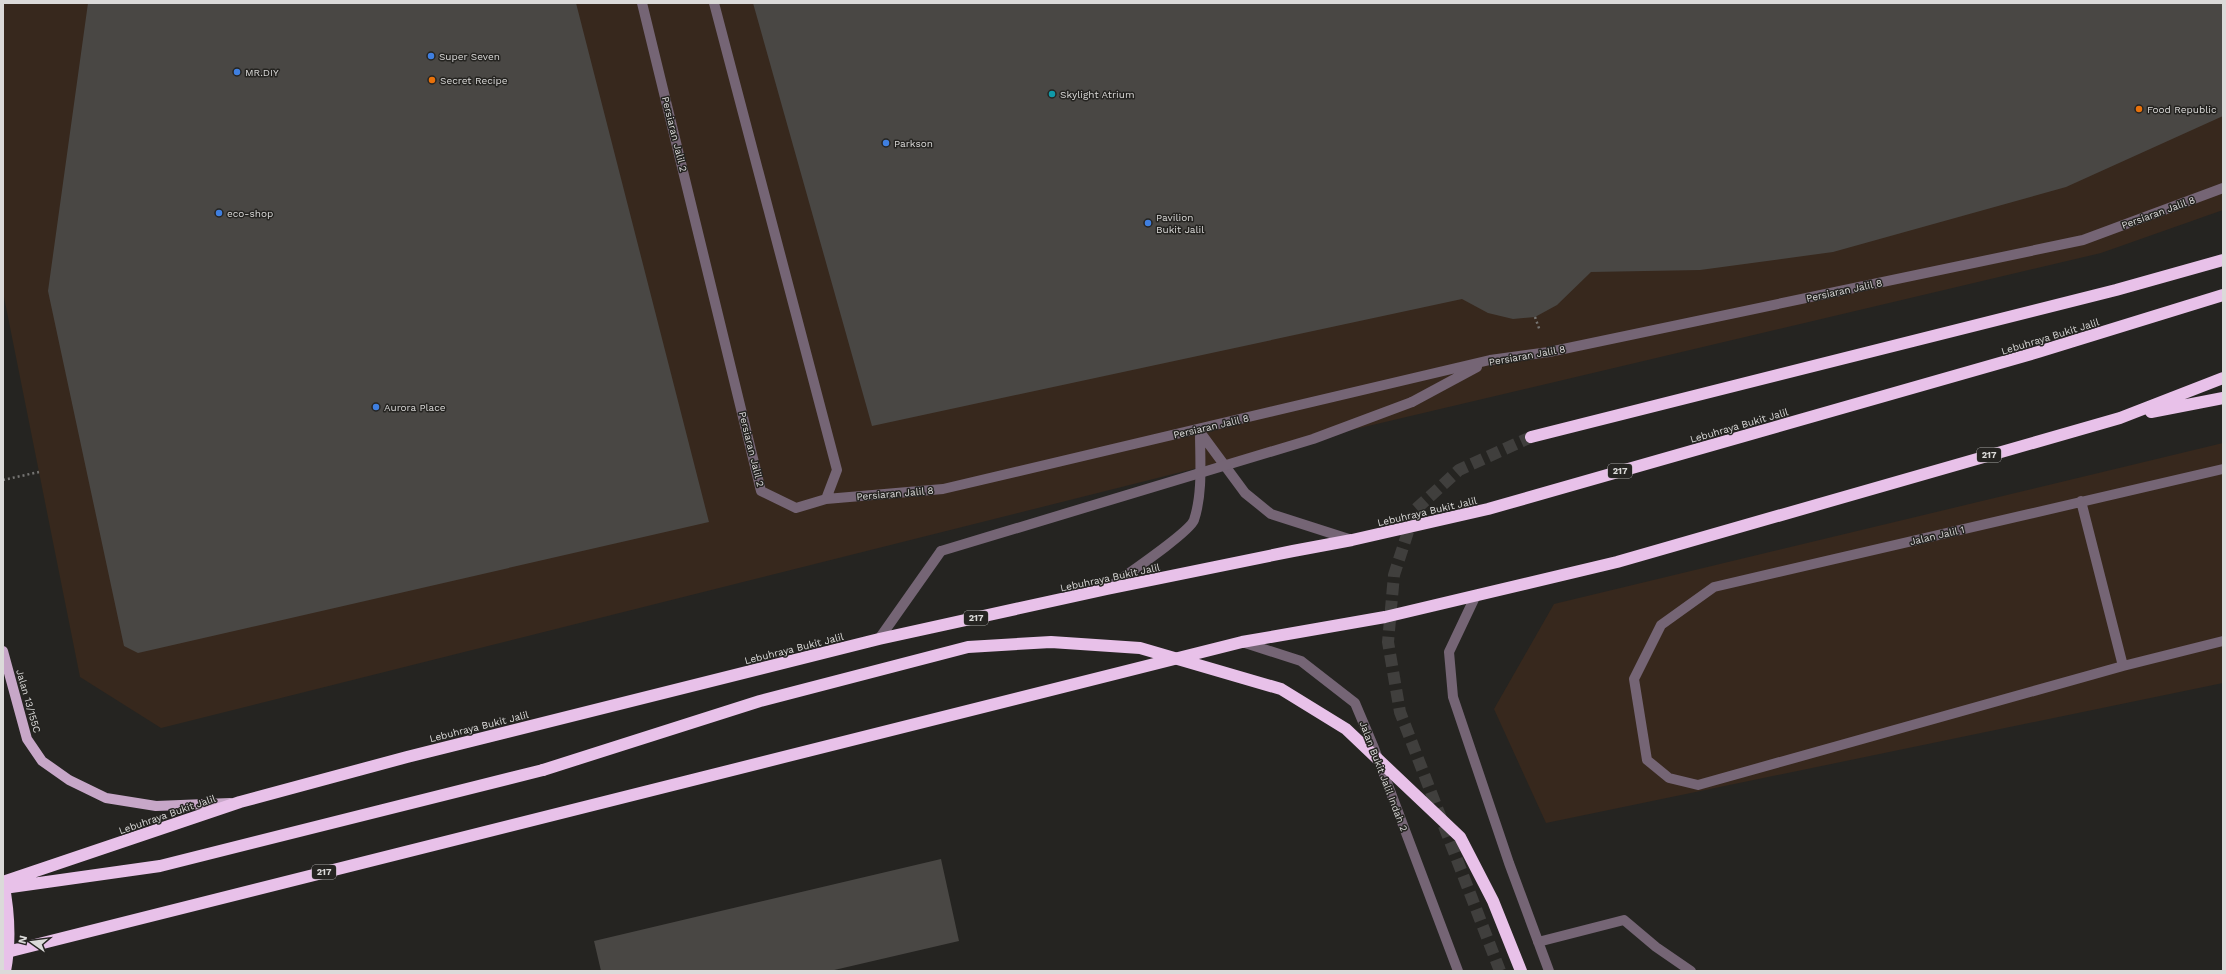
<svg xmlns="http://www.w3.org/2000/svg" width="2226" height="974" viewBox="0 0 2226 974" font-family="'Work Sans',sans-serif">
<style>
.commercial{fill:#37281d}
.building{fill:#494744}
.lines{fill:none;stroke-linecap:round;stroke-linejoin:round}
.highway-tunnel{stroke:#403f3d;stroke-width:12;stroke-dasharray:12 6;stroke-linecap:butt}
.path{stroke:#767573;stroke-width:2.5;stroke-dasharray:2 3;stroke-linecap:butt}
.minor{stroke:#756575;stroke-width:10}
.major{stroke:#c7a7c8;stroke-width:10}
.highway{stroke:#e8c1e9;stroke-width:12}
.minor-bridge{stroke:#756575;stroke-width:10}
.highway-bridge{stroke:#e8c1e9;stroke-width:12}
.shop-dot{fill:#3f7fe0;stroke:#252421;stroke-width:1.5}
.food-dot{fill:#e8710a;stroke:#252421;stroke-width:1.5}
.culture-dot{fill:#0f9aa8;stroke:#252421;stroke-width:1.5}
.labels{text-anchor:middle;stroke-width:3;stroke-linejoin:round;paint-order:stroke}
.shield{fill:#252421;stroke:#a4a3a2;stroke-width:1}
.shield-label{font-size:9px;font-weight:bold;fill:#dbdad9}
.poi-label{font-size:10px;fill:#dbdad9;stroke:#252421;text-anchor:start}
.street-label{font-size:10px;fill:#dbdad9;stroke:#252421}
</style>
<rect width="100%" height="100%" fill="#252421"/>
<path class="commercial" d="M3,3H2223V210L2101,253L1313,439L161,728L80,677L3,292Z
M2223,443V683L1546,823L1494,709L1554,604Z"/>
<path class="building" d="M88,3H576L709,522L138,653L124,646L48,291Z
M753,3H2223V116L2066,187L1833,252L1700,270L1591,272L1557,305L1535,317L1513,319L1488,313L1462,299L872,426Z
M941,859L959,941L830,971H601L594,941Z"/>
<g class="lines">
<path class="highway-tunnel" d="M1500,971L1400,712L1388,642L1394,575L1415,510L1459,470L1531,437"/>
<path class="path" d="M1535,317L1540,331
M3,480L39,472"/>
<path class="minor" d="M642,3L761,491L796,508L826,499L943,489L1490,360L1549,352L2083,240L2223,188
M714,3L837,470L826,499
M1412,402L1477,367
M2223,469L1714,587L1661,625L1634,679L1647,760L1669,778L1698,785L2123,666L2223,641
M2081,501L2123,666
M1108,588C1123,577 1189,533 1194,520C1203,493 1200,460 1200,432L1245,493L1271,514L1352,540
M1476,595L1449,652L1453,697L1509,863L1549,971
M879,639L941,551
M1242,642L1301,661L1355,703L1374,748L1458,971
M1538,942L1624,920L1656,947L1691,971"/>
<path class="major" d="M3,651L27,739L42,761L69,780L106,798L156,806L230,803"/>
<path class="highway" d="M2151,412L2223,398
M1531,437L2116,290L2223,260
M3,882L240,802L407,757L879,639L1107,589L1293,551L1352,540L1488,509L2038,352L2223,295
M4,888L160,866L543,770
M3,953L1242,642L1385,617L1617,562L2120,418L2223,378"/>
<path class="minor-bridge" d="M941,551L1313,439L1412,402"/>
<path class="highway-bridge" d="M543,770L760,701L968,647L1051,642L1140,648L1281,689L1346,729L1460,837L1493,901L1521,971
M3,882C9,912 11,940 5,971"/>
</g>
<g class="shop-dot">
<circle cx="431" cy="56" r="4"/>
<circle cx="237" cy="72" r="4"/>
<circle cx="886" cy="143" r="4"/>
<circle cx="219" cy="213" r="4"/>
<circle cx="1148" cy="223" r="4"/>
<circle cx="376" cy="407" r="4"/>
</g>
<g class="food-dot">
<circle cx="432" cy="80" r="4"/>
<circle cx="2139" cy="109" r="4"/>
</g>
<circle class="culture-dot" cx="1052" cy="94" r="4"/>
<g class="labels">
<g class="shield">
<rect x="1977" y="448" width="24" height="14" rx="3"/>
<rect x="1608" y="464" width="24" height="14" rx="3"/>
<rect x="964" y="611" width="24" height="14" rx="3"/>
<rect x="312" y="865" width="24" height="14" rx="3"/>
</g>
<g class="shield-label">
<text x="1989" y="458">217</text>
<text x="1620" y="474">217</text>
<text x="976" y="621">217</text>
<text x="324" y="875">217</text>
</g>
<g class="poi-label">
<text x="439" y="60">Super Seven</text>
<text x="245" y="76">MR.DIY</text>
<text x="440" y="84">Secret Recipe</text>
<text x="1060" y="98">Skylight Atrium</text>
<text x="2147" y="113">Food Republic</text>
<text x="894" y="147">Parkson</text>
<text x="227" y="217">eco-shop</text>
<text x="1156" y="221">Pavilion<tspan x="1156" dy="12">Bukit Jalil</tspan></text>
<text x="384" y="411">Aurora Place</text>
</g>
<g class="street-label">
<text transform="translate(675 134) rotate(76)" y="4">Persiaran Jalil 2</text>
<text transform="translate(2158 212) rotate(-20)" y="4">Persiaran Jalil 8</text>
<text transform="translate(1844 290) rotate(-12)" y="4">Persiaran Jalil 8</text>
<text transform="translate(2050 336) rotate(-17)" y="4">Lebuhraya Bukit Jalil</text>
<text transform="translate(1527 355) rotate(-10)" y="4">Persiaran Jalil 8</text>
<text transform="translate(1739 425) rotate(-16)" y="4">Lebuhraya Bukit Jalil</text>
<text transform="translate(1211 426) rotate(-13)" y="4">Persiaran Jalil 8</text>
<text transform="translate(752 449) rotate(76)" y="4">Persiaran Jalil 2</text>
<text transform="translate(895 493) rotate(-5)" y="4">Persiaran Jalil 8</text>
<text transform="translate(1427 511) rotate(-13)" y="4">Lebuhraya Bukit Jalil</text>
<text transform="translate(1937 535) rotate(-13)" y="4">Jalan Jalil 1</text>
<text transform="translate(1110 577) rotate(-12)" y="4">Lebuhraya Bukit Jalil</text>
<text transform="translate(794 648) rotate(-14)" y="4">Lebuhraya Bukit Jalil</text>
<text transform="translate(29 701) rotate(74)" y="4">Jalan 13/155C</text>
<text transform="translate(479 726) rotate(-14)" y="4">Lebuhraya Bukit Jalil</text>
<text transform="translate(1384 776) rotate(69)" y="4">Jalan Bukit Jalil Indah 2</text>
<text transform="translate(167 814) rotate(-19)" y="4">Lebuhraya Bukit Jalil</text>
</g>
</g>
<rect width="2226" height="974" fill="none" stroke="#dbdad9" stroke-width="8"/>
<g transform="translate(32 942) rotate(284)" stroke="#252421" stroke-width="3" paint-order="stroke">
<path d="M0-3L7 15L0 10L-7 15Z" fill="#dbdad9"/>
<text y="-6" font-size="11" font-weight="bold" text-anchor="middle" fill="#dbdad9">N</text>
</g>
</svg>
